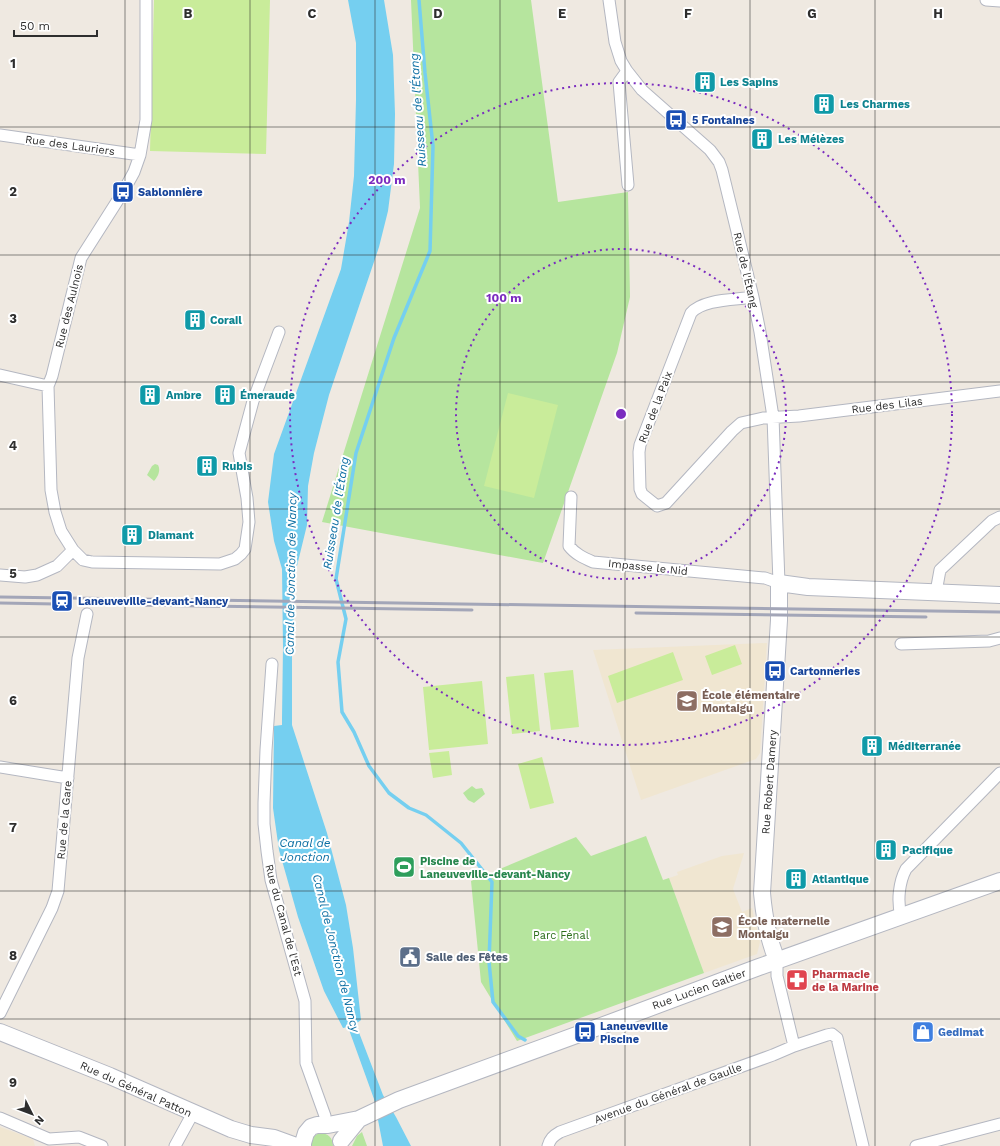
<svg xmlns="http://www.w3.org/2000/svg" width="1000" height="1146" viewBox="0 0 1000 1146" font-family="'Work Sans',sans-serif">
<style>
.education{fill:#f0e6d1}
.green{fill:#b6e59e}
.pitch{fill:#c9ec9a}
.water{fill:#75cff0}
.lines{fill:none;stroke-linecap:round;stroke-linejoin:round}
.stream{stroke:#75cff0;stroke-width:3.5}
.street-casing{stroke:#b4b7c1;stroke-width:13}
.secondary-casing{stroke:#b4b7c1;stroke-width:18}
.street{stroke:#fff;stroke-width:11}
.secondary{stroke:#fff;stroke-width:16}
.rail{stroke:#a3a6b8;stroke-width:3}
.grid{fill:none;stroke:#2e2e2e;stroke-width:1;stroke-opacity:0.55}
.ring{fill:none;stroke:#7b2cbf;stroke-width:2;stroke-dasharray:2 4}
.labels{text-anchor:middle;stroke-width:4;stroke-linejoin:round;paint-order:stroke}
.culture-label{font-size:11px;font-weight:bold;fill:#0d838f;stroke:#fff;text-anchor:start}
.transit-label{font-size:11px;font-weight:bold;fill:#164399;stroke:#fff;text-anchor:start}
.street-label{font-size:11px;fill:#2e2e2e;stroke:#fff}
.education-label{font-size:11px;font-weight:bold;fill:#785e54;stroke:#fff;text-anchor:start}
.leisure-label{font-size:11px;font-weight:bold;fill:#27864d;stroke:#fff;text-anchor:start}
.park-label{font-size:11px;fill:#2c6e1b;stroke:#fff}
.service-label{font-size:11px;font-weight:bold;fill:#4e5e75;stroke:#fff;text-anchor:start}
.health-label{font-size:11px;font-weight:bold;fill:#be3a42;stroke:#fff;text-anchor:start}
.shop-label{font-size:11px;font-weight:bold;fill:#366cbe;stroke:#fff;text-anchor:start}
.water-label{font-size:12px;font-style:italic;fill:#0d6fa3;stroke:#fff}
.grid-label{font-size:13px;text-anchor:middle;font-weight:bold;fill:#2e2e2e;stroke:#fff;stroke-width:4;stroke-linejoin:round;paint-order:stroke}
.centre{fill:#7b2cbf;stroke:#fff;stroke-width:2}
.ring-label{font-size:12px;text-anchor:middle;font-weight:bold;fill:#7b2cbf;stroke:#fff;stroke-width:4;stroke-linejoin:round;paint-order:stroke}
</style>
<rect width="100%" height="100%" fill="#efe9e1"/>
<path class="education" d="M767,643L760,753L756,759L641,800L593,650Z
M744,853L733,889L742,912L752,908L760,942L757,954L704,973L669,878L678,875L677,872L722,856Z
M0,1127L33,1139L35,1146H0Z"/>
<path class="green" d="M411,0H531L558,202L628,192L630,297L617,353L543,563L322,522L420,208Z
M155,464L158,465C161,470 158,477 154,481L147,475L152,466Z
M472,786L476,789L482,788L485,794L474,803L468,800L463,793Z
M646,836L663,880L669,878L704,973L517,1041L481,982L471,881L576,837L591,856Z
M362,1132L367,1146H352L357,1136Z
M320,1133C328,1133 333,1138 333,1146H311C310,1139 314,1135 320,1133Z"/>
<path class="pitch" d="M154,0H270L266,154L150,151Z
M508,393L558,405L534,498L484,486Z
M735,645L742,664L712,675L705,656Z
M673,652L683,680L617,703L608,676Z
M573,670L579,727L551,730L544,673Z
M534,674L540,731L512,734L506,677Z
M482,681L488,744L429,750L423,687Z
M449,751L452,775L433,778L429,753Z
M542,757L554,803L530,809L518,764Z"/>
<path class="water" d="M348,0H384L393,55L395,114L394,164L388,211L379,247L329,395L314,453L308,486L307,525L296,570L292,648V725L327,833L346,905L353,948L361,1020L357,1023L358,1030L383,1095L396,1117L411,1146H383L374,1099L348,1027L343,1028L324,991L298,917L279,850L273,808L274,726L282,725V718L283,647L282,569L274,541L268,502L274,454L341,269L349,222L354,176L356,100V43Z"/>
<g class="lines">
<path class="stream" d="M419,0L425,73L433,146L430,251L394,338L356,453L336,579L346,619L338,662L342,712L354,732L369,766L389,793L409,808L426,815L461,843L492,882L489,962L493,1002L518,1036L525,1040"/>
<g class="street-casing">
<path id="street" d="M146,0V120L140,155L134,172L123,192L81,258L52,376L48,386L51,490L55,512L61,531L73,550L83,560L92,562L220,564L235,559L241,554L245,549L249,522L247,498L239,453L253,401L279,332
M986,0L1000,1
M627,71L619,82L628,185
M0,135L140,155
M753,297C735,300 703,299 691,313L640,445L639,452L640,489L642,494L657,506L666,503L732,431L741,423L763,418L799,416L1000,391
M0,375L48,386
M571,497L569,546C575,554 584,558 593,562L765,578L779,583L773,417L760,332L753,297L722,170L719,162L710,150L642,90L627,71L621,61L615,42L609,0
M0,575L25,577L37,575L57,566L73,550
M936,592L940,570L992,521L1000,517
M901,644L989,641L1000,638
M272,664L266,750L264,803V824L267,851L271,880L305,1001L306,1063L325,1116L324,1124
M0,767L68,778
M901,916C897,901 899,882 906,869L1000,773
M777,960V976L794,1046L827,1035L832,1034L837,1038L863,1146
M0,1013L52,908L58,891L78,658L87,614
M0,1118L49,1139L79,1137L102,1146
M175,1146L193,1113
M548,1146C550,1139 553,1136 560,1132L773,1055L794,1046
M916,1146L1000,1124"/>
</g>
<g class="secondary-casing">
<path id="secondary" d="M777,960C768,939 764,916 762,893L779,620V583L808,587L1000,595
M0,1032L110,1076L231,1129L251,1135L274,1138L296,1146
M341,1141L359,1119
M303,1146V1143L306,1133L311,1127L317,1125H328L359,1119L399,1100L448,1082L612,1022L759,967L1000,881"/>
</g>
<use href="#street" class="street"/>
<use href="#secondary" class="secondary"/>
<path class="rail" d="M0,597L1000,612
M0,603L56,604
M132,605L472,610
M636,613L926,617"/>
</g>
<path class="grid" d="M125,0V1146M250,0V1146M375,0V1146M500,0V1146M625,0V1146M750,0V1146M875,0V1146M0,127H1000M0,255H1000M0,382H1000M0,509H1000M0,637H1000M0,764H1000M0,891H1000M0,1019H1000"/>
<g class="ring">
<circle cx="621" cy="414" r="165"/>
<circle cx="621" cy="414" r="331"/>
</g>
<defs>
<g id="building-square" transform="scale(1.15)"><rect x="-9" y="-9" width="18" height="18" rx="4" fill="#0f9aa8" stroke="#fff"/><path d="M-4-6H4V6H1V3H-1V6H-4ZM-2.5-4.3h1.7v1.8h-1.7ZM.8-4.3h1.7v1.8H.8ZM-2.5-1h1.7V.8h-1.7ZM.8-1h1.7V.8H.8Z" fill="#fff"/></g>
<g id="bus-square" transform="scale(1.15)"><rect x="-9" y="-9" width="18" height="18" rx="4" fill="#1a4fb4" stroke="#fff"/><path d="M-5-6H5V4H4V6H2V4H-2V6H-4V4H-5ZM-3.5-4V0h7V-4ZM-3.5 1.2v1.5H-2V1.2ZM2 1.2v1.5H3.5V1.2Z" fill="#fff"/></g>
<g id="station-square" transform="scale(1.15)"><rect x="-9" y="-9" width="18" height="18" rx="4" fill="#1a4fb4" stroke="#fff"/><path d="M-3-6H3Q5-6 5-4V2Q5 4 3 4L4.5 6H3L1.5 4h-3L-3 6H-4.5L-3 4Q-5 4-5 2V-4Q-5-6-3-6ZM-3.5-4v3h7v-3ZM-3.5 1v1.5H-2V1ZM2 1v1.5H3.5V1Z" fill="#fff"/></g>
<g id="school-square" transform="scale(1.15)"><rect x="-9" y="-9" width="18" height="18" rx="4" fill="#8d6e63" stroke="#fff"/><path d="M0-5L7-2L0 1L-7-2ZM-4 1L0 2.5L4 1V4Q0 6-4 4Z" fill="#fff"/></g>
<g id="stadium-square" transform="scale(1.15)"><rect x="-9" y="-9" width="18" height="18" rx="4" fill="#2e9e5b" stroke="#fff"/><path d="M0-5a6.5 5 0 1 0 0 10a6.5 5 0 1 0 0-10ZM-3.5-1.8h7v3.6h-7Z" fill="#fff"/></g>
<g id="civic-square" transform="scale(1.15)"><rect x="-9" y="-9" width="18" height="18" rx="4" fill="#5c6f8a" stroke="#fff"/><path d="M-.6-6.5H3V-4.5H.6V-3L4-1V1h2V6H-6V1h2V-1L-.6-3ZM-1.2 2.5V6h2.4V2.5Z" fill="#fff"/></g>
<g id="pharmacy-square" transform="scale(1.15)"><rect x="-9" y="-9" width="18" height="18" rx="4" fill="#e0444e" stroke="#fff"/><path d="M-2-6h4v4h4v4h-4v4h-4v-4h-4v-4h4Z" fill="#fff"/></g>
<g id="shop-square" transform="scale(1.15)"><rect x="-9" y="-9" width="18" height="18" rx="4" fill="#3f7fe0" stroke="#fff"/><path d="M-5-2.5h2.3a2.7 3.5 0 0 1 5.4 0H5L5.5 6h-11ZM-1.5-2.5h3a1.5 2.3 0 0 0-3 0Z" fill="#fff"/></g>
</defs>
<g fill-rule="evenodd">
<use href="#building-square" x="705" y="82"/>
<use href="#building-square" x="824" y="104"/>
<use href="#bus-square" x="676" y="120"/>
<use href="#building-square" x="762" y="139"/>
<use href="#bus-square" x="123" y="192"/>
<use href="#building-square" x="195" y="320"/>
<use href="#building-square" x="150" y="395"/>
<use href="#building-square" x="225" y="395"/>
<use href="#building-square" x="207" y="466"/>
<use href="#building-square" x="132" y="535"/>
<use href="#station-square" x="62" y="601"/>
<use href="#bus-square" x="775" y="671"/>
<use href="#school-square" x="687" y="701"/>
<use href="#building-square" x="872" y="746"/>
<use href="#building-square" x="886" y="850"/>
<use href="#stadium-square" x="404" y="867"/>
<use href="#building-square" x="796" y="879"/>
<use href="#school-square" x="722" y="927"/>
<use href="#civic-square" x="410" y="957"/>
<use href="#pharmacy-square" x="797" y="980"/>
<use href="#bus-square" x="585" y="1032"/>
<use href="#shop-square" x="923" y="1032"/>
</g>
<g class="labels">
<g class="culture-label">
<text x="720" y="86">Les Sapins</text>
<text x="840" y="108">Les Charmes</text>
<text x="778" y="143">Les Mélèzes</text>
<text x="210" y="324">Corail</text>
<text x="166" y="399">Ambre</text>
<text x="240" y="399">Émeraude</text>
<text x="222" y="470">Rubis</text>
<text x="148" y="539">Diamant</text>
<text x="888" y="750">Méditerranée</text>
<text x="902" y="854">Pacifique</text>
<text x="812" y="883">Atlantique</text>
</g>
<g class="transit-label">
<text x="692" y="124">5 Fontaines</text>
<text x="138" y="196">Sablonnière</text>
<text x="78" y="605">Laneuveville-devant-Nancy</text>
<text x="790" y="675">Cartonneries</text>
<text x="600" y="1030">Laneuveville<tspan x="600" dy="13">Piscine</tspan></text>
</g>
<g class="street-label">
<text transform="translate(70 145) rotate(8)" y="4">Rue des Lauriers</text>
<text transform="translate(746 270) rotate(77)" y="4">Rue de l'Étang</text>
<text transform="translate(69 306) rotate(-76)" y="4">Rue des Aulnois</text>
<text transform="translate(887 405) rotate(-7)" y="4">Rue des Lilas</text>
<text transform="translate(655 407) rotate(-69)" y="4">Rue de la Paix</text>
<text transform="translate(648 567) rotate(6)" y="4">Impasse le Nid</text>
<text transform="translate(769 782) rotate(-86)" y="4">Rue Robert Damery</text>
<text transform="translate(64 820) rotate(-85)" y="4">Rue de la Gare</text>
<text transform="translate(284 920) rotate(75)" y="4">Rue du Canal de l'Est</text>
<text transform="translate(699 989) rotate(-20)" y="4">Rue Lucien Galtier</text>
<text transform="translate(136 1089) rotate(24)" y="4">Rue du Général Patton</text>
<text transform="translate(668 1093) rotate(-20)" y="4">Avenue du Général de Gaulle</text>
</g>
<g class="education-label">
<text x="702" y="699">École élémentaire<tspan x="702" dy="13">Montaigu</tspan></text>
<text x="738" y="925">École maternelle<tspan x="738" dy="13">Montaigu</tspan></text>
</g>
<g class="leisure-label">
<text x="420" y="865">Piscine de<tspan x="420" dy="13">Laneuveville-devant-Nancy</tspan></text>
</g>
<g class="park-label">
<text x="561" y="939">Parc Fénal</text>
</g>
<g class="service-label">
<text x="426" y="961">Salle des Fêtes</text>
</g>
<g class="health-label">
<text x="812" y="978">Pharmacie<tspan x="812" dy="13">de la Marine</tspan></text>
</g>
<g class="shop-label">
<text x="938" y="1036">Gedimat</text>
</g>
<g class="water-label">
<text transform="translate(418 110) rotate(-94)" y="4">Ruisseau de l'Étang</text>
<text transform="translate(336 513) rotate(-81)" y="4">Ruisseau de l'Étang</text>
<text transform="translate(291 574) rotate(-89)" y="4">Canal de Jonction de Nancy</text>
<text x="305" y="847">Canal de<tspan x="305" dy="14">Jonction</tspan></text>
<text transform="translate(336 953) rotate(76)" y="4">Canal de Jonction de Nancy</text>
</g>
</g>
<g class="grid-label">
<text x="188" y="18">B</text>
<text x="312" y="18">C</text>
<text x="438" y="18">D</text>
<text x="562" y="18">E</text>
<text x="688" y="18">F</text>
<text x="812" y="18">G</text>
<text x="938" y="18">H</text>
<text x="13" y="68">1</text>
<text x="13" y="196">2</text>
<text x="13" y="323">3</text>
<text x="13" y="450">4</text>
<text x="13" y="578">5</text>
<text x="13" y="705">6</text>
<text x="13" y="832">7</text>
<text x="13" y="960">8</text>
<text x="13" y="1087">9</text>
</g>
<circle cx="621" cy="414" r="6" class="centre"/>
<g class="ring-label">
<text x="387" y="184">200 m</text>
<text x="504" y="302">100 m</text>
</g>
<g transform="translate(32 1114) rotate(132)" stroke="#ffffff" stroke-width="3" paint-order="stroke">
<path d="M0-3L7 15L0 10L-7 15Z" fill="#2e2e2e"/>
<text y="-6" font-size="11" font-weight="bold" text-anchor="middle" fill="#2e2e2e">N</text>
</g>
<path d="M14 30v6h83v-6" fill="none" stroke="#2e2e2e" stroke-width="2"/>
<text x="20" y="30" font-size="12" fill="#2e2e2e" stroke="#ffffff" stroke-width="3" paint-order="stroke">50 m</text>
</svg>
